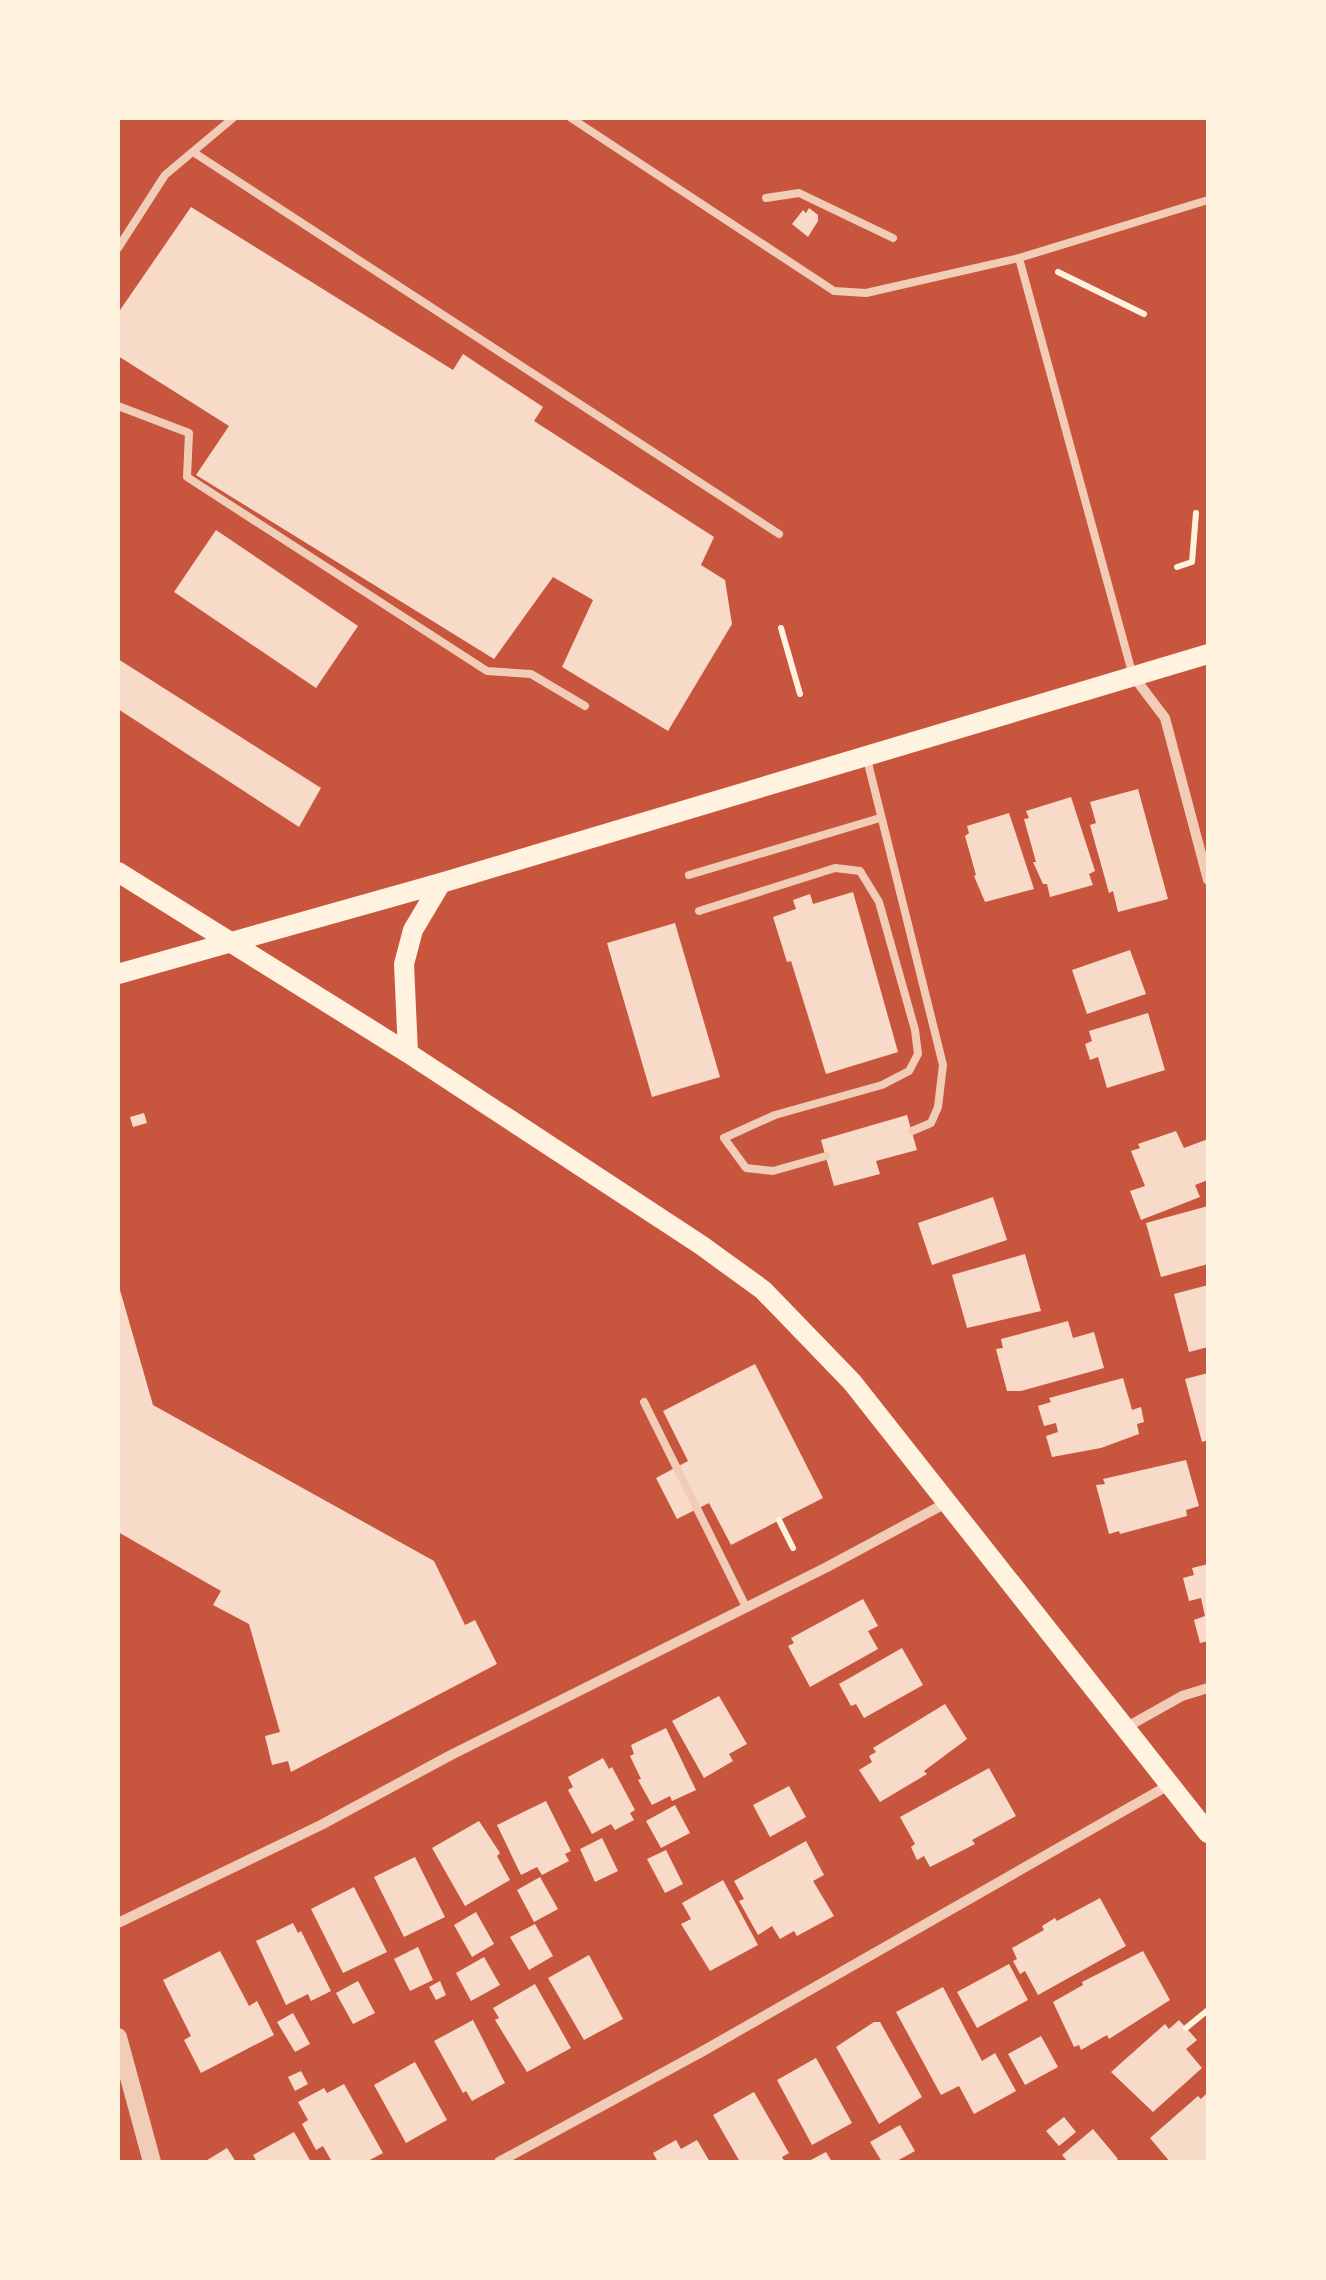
<svg xmlns="http://www.w3.org/2000/svg" width="1326" height="2280" viewBox="0 0 1326 2280" font-family="'Fira Sans Condensed',sans-serif">
<style>
.building{fill:#f7dbc8}
.lines{fill:none;stroke-linecap:round;stroke-linejoin:round}
.path{stroke:#fff3e0;stroke-width:6}
.service{stroke:#f1ccb7;stroke-width:8}
.minor{stroke:#f1ccb7;stroke-width:10}
.tertiary{stroke:#f1ccb7;stroke-width:18}
.secondary{stroke:#fff3e0;stroke-width:20}
</style>
<rect width="100%" height="100%" fill="#c8553d"/>
<path class="building" d="M191,207L453,370L463,354L543,407L534,421L714,537L701,565L725,580L732,624L668,731L562,667L593,600L553,577L494,659L196,475L229,426L118,356V313Z
M809,208L818,215V221L808,237L792,224L803,210L806,213Z
M216,530L358,626L316,688L174,592Z
M118,659L321,788L299,827L118,709Z
M1138,789L1168,899L1118,912L1113,891L1109,893L1090,825L1096,823L1090,802Z
M1071,797L1095,871L1089,874L1093,885L1050,897L1047,884H1043L1033,862H1036L1024,819L1029,818L1026,811Z
M1009,813L1034,889L985,902L974,876L976,875L965,836L969,833L967,826Z
M853,892L898,1052L826,1074L791,961L787,962L773,917L796,909L793,900L810,894L813,904Z
M675,923L720,1077L652,1097L607,943Z
M1130,950L1146,994L1087,1014L1072,970Z
M1148,1013L1165,1070L1107,1088L1098,1057L1090,1060L1085,1044L1092,1041L1089,1031Z
M144,1113L147,1123L133,1127L130,1117Z
M907,1115L917,1150L876,1161L880,1174L834,1186L821,1140Z
M1176,1131L1184,1148L1208,1139V1180L1195,1185L1200,1197L1141,1220L1130,1191L1145,1186L1131,1151L1140,1148L1138,1144Z
M993,1197L1007,1240L932,1265L918,1223Z
M1208,1206V1264L1161,1277L1146,1223Z
M1025,1254L1041,1311L967,1328L952,1275Z
M118,1283L153,1405L434,1561L465,1625L475,1620L497,1664L291,1772L288,1761L272,1765L265,1736L280,1732L249,1624L213,1605L221,1591L118,1532Z
M1208,1285V1347L1189,1352L1174,1294Z
M1068,1321L1073,1338L1094,1332L1104,1368L1021,1391H1007L996,1349L1003,1348L1001,1339Z
M755,1364L823,1498L731,1545L709,1503L677,1519L656,1478L688,1461L663,1411Z
M1208,1373V1440L1202,1442L1185,1379Z
M1123,1378L1132,1410L1141,1407L1144,1422L1137,1424L1139,1434L1101,1448L1052,1457L1046,1436L1058,1432L1056,1423L1044,1426L1038,1406L1051,1402L1049,1398Z
M1186,1460L1199,1506L1186,1510L1187,1516L1120,1534L1119,1531L1109,1534L1096,1485L1105,1484L1103,1479Z
M1208,1564V1641L1200,1643L1194,1620L1205,1616L1201,1598L1189,1601L1183,1578L1194,1575L1192,1568Z
M863,1599L878,1626L868,1631L878,1649L810,1687L788,1646L794,1643L791,1638Z
M902,1648L923,1685L864,1718L856,1704L851,1706L839,1684Z
M719,1696L747,1744L729,1754L733,1761L704,1778L672,1721Z
M945,1704L967,1739L924,1771L927,1774L880,1802L859,1770L872,1762L869,1756L876,1752L873,1748Z
M666,1728L696,1790L672,1801L670,1796L652,1805L638,1780L641,1779L630,1756L634,1754L631,1745Z
M603,1758L609,1769L612,1767L635,1810L630,1813L634,1820L615,1830L611,1824L592,1834L568,1790L573,1787L568,1777Z
M989,1768L1016,1816L972,1840L975,1844L930,1867L924,1856L917,1860L911,1847L915,1844L900,1817Z
M789,1786L806,1817L770,1837L753,1805Z
M546,1801L571,1851L565,1854L569,1861L542,1875L537,1867L521,1875L497,1825Z
M675,1805L690,1833L661,1848L646,1821Z
M479,1821L500,1853L497,1856L510,1880L465,1906L432,1848Z
M602,1838L618,1871L595,1882L580,1849Z
M806,1841L824,1875L813,1881L834,1916L797,1936L794,1931L780,1939L772,1926L758,1935L739,1901L744,1899L734,1881Z
M666,1850L683,1884L665,1893L647,1859Z
M415,1857L445,1917L404,1937L374,1877Z
M540,1877L558,1909L534,1922L517,1890Z
M723,1880L758,1945L710,1971L681,1924L691,1919L682,1903Z
M354,1887L387,1952L343,1973L311,1909Z
M1100,1898L1126,1946L1038,1995L1025,1971L1020,1974L1013,1961L1017,1959L1012,1948L1044,1930L1042,1926L1055,1918L1057,1921Z
M476,1912L494,1944L472,1957L454,1925Z
M293,1923L298,1933L301,1931L331,1991L311,2001L308,1994L286,2005L256,1941Z
M535,1924L553,1956L529,1970L510,1937Z
M418,1947L433,1980L410,1991L394,1959Z
M220,1951L249,2006L257,2001L274,2035L201,2073L184,2040L191,2036L163,1980Z
M1143,1951L1170,2000L1109,2039L1107,2035L1081,2050L1079,2045L1074,2047L1053,2002L1083,1985L1082,1982Z
M589,1955L623,2019L584,2040L548,1978Z
M484,1957L500,1985L471,2001L456,1973Z
M1009,1964L1028,2000L977,2028L957,1992Z
M358,1981L375,2013L353,2024L336,1993Z
M440,1981L446,1995L436,2000L429,1987Z
M535,1984L571,2048L527,2072L495,2020L499,2018L493,2008Z
M943,1987L982,2061L995,2053L1016,2091L974,2114L959,2086L941,2095L896,2012Z
M293,2013L310,2044L295,2052L277,2022Z
M473,2020L505,2083L472,2101L466,2091L463,2093L434,2041Z
M1179,2020L1197,2040L1186,2049L1202,2068L1153,2112L1111,2072L1165,2024L1169,2029Z
M874,2022H880L922,2097L879,2124L836,2047Z
M1041,2036L1058,2067L1025,2085L1008,2054Z
M816,2058L852,2123L812,2145L777,2080Z
M415,2062L447,2120L406,2143L374,2085Z
M301,2071L308,2084L295,2091L288,2077Z
M344,2084L383,2153L366,2162H332L323,2146L316,2150L302,2124L308,2120L298,2102L324,2088L327,2093Z
M754,2092L789,2153L782,2157L785,2162H740L713,2115Z
M1208,2092V2162H1170L1150,2138L1198,2096L1201,2099Z
M1064,2117L1076,2132L1059,2146L1046,2131Z
M900,2125L915,2151L895,2162H882L870,2142Z
M1093,2129L1118,2159L1114,2162H1068L1062,2155Z
M294,2132L311,2162H257L253,2155Z
M676,2140L681,2149L697,2140L710,2162H658L653,2153Z
M227,2148L236,2162H204Z
M826,2152L832,2162H807Z"/>
<g class="lines">
<path class="path" d="M1058,272L1144,314
M1177,567L1192,562L1196,513
M781,628L800,694
M779,1520L793,1548
M1186,2028L1208,2010"/>
<path class="service" d="M571,118L834,291L866,293L1019,258L1208,200
M193,152L779,534
M766,198L799,193L893,238
M118,248L165,175L233,118
M1019,258L1133,676
M118,406L189,433L187,477L487,671L531,674L585,706
M867,759L943,1065L938,1107L931,1123L912,1131
M689,875L880,818
M699,911L835,868L860,871L879,902L915,1030L918,1054L909,1071L882,1085L775,1115L724,1138L746,1168L773,1171L826,1156
M644,1402L746,1607"/>
<path class="minor" d="M1134,677L1165,718L1208,880
M1125,1728L1182,1696L1208,1688
M118,1923L321,1825L451,1755L827,1567L946,1503
M499,2162L703,2051L1169,1785"/>
<path class="tertiary" d="M118,2037L152,2162"/>
<path class="secondary" d="M118,872L408,1053L701,1245L763,1290L852,1382L1208,1833
M118,974L441,883L1208,654
M408,1053L404,964L413,930L441,883"/>
</g>
<rect width="1326" height="2280" fill="none" stroke="#fff3e0" stroke-width="240"/>
</svg>
